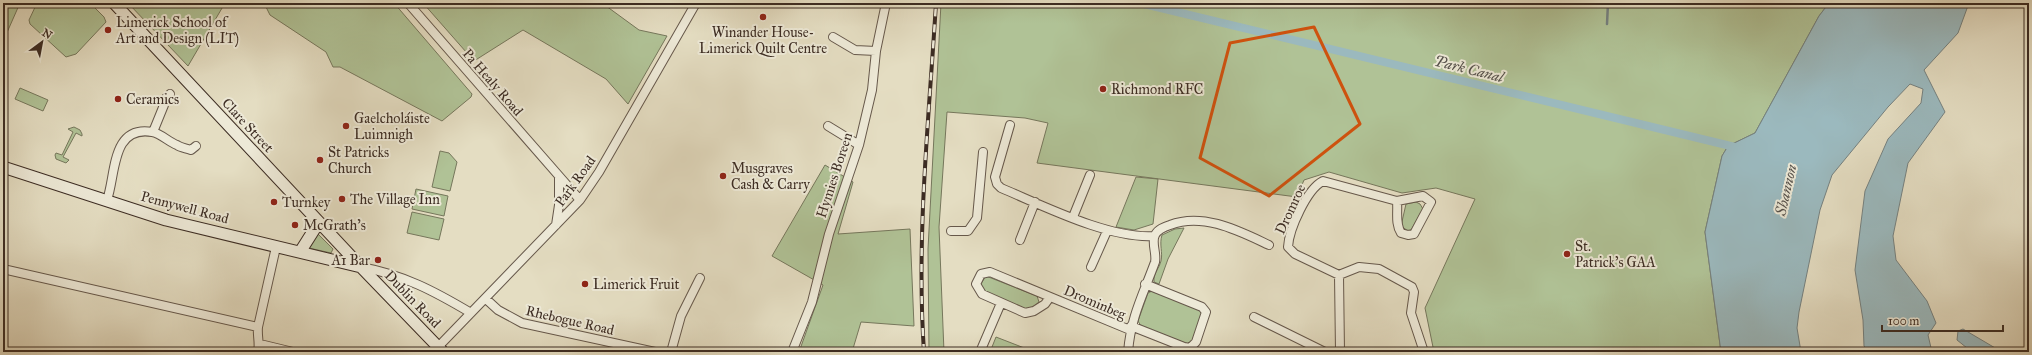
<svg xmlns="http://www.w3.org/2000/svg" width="2032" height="355" viewBox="0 0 2032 355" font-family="'IM FELL Great Primer',serif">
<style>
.green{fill:#b0c296;stroke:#76775c}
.water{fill:#9bb9be;stroke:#758180}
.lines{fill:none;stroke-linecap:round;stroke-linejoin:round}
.stream{stroke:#758180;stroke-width:2.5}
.canal{stroke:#9bb9be;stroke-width:8}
.street-casing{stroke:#66584b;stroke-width:10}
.secondary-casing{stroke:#3c2c23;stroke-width:13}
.street{stroke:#ede9d7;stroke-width:8}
.secondary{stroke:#ede9d7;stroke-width:11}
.rail-casing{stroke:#3c2c23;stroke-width:4}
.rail{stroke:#ede9d7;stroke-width:2.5;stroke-dasharray:8;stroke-linecap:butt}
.marked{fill:none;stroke:#ce520f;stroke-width:3;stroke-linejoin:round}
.poi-dot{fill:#8f2418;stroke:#ede9d7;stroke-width:1.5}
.labels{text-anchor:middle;stroke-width:4;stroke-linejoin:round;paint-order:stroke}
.poi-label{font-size:14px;fill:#3c2c23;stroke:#ede9d7;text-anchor:start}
.street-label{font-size:14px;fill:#3c2c23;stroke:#ede9d7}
.water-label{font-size:15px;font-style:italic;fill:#544f4a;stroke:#ede9d7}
</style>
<rect width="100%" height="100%" fill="#e4ddc2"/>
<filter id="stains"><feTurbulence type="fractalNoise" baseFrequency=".005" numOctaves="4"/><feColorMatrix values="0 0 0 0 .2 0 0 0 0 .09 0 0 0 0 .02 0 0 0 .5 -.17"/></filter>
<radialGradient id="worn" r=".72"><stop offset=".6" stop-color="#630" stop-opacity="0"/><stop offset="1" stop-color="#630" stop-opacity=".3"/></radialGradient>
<path class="green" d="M3,3H20L5,37L3,36Z
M37,3H90L104,17L106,22L76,54L66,57L30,24L29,20Z
M128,3H225L188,66Z
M264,3H394L472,94L471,97L442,121L340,67H333L326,52L270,15Z
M423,3H602L639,30L667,36L628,104L606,79L523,30L474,61Z
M941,3H1829L1819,16L1755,133L1728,146L1722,156L1705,232L1721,352H1434L1425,308L1475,199L1436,188L1402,193L1329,172L1304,180L1297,197L1037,163L1048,123L1025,118L947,112L939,227L944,352H929L928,249Z
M20,88L48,100L43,111L15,99Z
M74,127L80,130L82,134V136L76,133L63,157L69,160L66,163L56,159L55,155L56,153L62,155L73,132L68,129Z
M440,151L449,153L457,162L450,191L432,187Z
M825,165L853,182L838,234L910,229L914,326L861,322L852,352H799L823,285L772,256Z
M1136,177L1158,179L1153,224L1134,230L1116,227Z
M416,189L448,196L444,216L412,209Z
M1416,202L1420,204L1423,209L1411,230L1408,231L1401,226L1406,204Z
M412,212L444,219L439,240L407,233Z
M1184,228L1168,259L1159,284L1154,282C1153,273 1159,269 1161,261C1163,253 1159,244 1162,235L1175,229Z
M318,234L333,249L331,253L309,248Z
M986,276L1037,296L1039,302L1033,307L1026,309L983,291L980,285Z
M1152,291L1198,309L1202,314L1192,341L1188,344L1141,326L1138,321L1148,293Z
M996,337L1032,351L1031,352H990Z"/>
<path class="water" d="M1829,3H1969L1958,33L1924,70L1945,112L1908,163L1893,236L1896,260L1927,301L1936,323L1928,335L1932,352H1868L1864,346L1863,320L1855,270L1865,191L1888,139L1921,103L1923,89L1910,84L1888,107L1832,175L1820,210L1799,312L1797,328L1801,352H1721L1705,232L1722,156L1728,146L1755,133L1819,16Z
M1963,329L2002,352H1972L1957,340L1958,331Z"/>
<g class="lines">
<path class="stream" d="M1607,24L1608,3"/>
<path class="canal" d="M1140,3L1739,148"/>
<g class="street-casing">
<path id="street" d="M408,3L580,200
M833,37L855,50L876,51
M1010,125L995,177L997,184L1001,188C1044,206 1109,239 1154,236
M828,126L859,145
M153,132L164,105L163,101L170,94
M107,200C116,175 111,125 152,132C160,133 169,142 177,145C181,148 186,148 191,150L196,146
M1397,201C1398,212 1395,224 1401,233L1408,235L1414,234L1431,202L1423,196L1397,201L1323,181C1307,189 1289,229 1288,247L1295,254L1339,275L1359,267L1379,269L1412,287L1414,292L1411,313L1424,352
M1073,217L1090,175
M556,225L559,205V178
M951,231H968L977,218L983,152
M1020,240L1035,202
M361,267C404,275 434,291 471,313
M1091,267L1107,231
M3,269L258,327
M1339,275L1340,352
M1050,297L1045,304L1034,311L1025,313L982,294L976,284L981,274L990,272L1130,330
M486,299L498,310L522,323L655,352
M1254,317L1325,352
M1131,326L1184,347L1190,348L1196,342L1206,312L1202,307L1145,284
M260,344L293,352
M438,347L580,200L599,172L696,3
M258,352C260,343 257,336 258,327L276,247
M671,352L681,316L700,278
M792,352L812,302L829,234L859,145L872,90L876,51L886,3
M980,352L1001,303
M1128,352C1131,316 1143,295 1155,262C1157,254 1151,242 1155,235C1158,229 1164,227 1170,225C1203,212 1239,231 1269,245"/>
</g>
<g class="secondary-casing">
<path id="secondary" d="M114,3L361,267L443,352
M3,167L166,220L361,267
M300,252L319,222"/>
</g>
<use href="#street" class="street"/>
<use href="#secondary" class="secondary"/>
<g class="rail-casing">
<path id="rail" d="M924,352C916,236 929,119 936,3"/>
</g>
<use href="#rail" class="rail"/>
</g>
<path class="marked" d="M1314,27L1360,124L1269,196L1200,158L1230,43Z"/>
<g class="poi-dot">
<circle cx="763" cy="17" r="4"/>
<circle cx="108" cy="30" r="4"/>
<circle cx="1103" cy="89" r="4"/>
<circle cx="118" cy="99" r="4"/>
<circle cx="346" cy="126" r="4"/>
<circle cx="320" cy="160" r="4"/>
<circle cx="723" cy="176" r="4"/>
<circle cx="342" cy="199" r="4"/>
<circle cx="274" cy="202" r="4"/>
<circle cx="295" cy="225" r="4"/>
<circle cx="1567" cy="254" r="4"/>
<circle cx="378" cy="260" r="4"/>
<circle cx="585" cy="284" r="4"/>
</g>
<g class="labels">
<g class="poi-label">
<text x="116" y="27">Limerick School of<tspan x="116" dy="16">Art and Design (LIT)</tspan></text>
<text x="763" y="37" text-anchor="middle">Winander House-<tspan x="763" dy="16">Limerick Quilt Centre</tspan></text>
<text x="1111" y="94">Richmond RFC</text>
<text x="126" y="104">Ceramics</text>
<text x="354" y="123">Gaelcholáiste<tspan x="354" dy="16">Luimnigh</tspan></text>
<text x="328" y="157">St Patricks<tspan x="328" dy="16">Church</tspan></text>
<text x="731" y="173">Musgraves<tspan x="731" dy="16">Cash &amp; Carry</tspan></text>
<text x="350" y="204">The Village Inn</text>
<text x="282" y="207">Turnkey</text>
<text x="303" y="230">McGrath’s</text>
<text x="1575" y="251">St.<tspan x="1575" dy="16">Patrick's GAA</tspan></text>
<text x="370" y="265" text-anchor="end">A1 Bar</text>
<text x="593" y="289">Limerick Fruit</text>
</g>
<g class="street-label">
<text transform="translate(493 82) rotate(49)" y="5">Pa Healy Road</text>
<text transform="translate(248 125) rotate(47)" y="5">Clare Street</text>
<text transform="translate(834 175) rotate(-72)" y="5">Hymies Boreen</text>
<text transform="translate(575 181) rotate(-54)" y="5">Park Road</text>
<text transform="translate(185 207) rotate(15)" y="5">Pennywell Road</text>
<text transform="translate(1290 209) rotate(-65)" y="5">Dromroe</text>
<text transform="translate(413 299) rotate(46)" y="5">Dublin Road</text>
<text transform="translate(1095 302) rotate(23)" y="5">Drominbeg</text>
<text transform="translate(570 320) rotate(13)" y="5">Rhebogue Road</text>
</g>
<g class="water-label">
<text transform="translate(1469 69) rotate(14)" y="5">Park Canal</text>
<text transform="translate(1786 190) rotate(-77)" y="5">Shannon</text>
</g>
</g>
<rect width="2032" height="355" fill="none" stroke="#e4ddc2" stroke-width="16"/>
<rect x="4" y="4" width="2024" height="347" fill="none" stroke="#3c2c23" stroke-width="2"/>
<rect x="8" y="8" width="2016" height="339" fill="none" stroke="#3c2c23"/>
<g transform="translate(42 42) rotate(32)" stroke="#ede9d7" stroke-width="3" paint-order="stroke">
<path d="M0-3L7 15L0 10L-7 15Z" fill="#3c2c23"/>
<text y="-6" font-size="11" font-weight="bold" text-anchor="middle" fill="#3c2c23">N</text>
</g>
<path d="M1882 325v6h121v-6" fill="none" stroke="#3c2c23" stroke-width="2"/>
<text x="1888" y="325" font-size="12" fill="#3c2c23" stroke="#ede9d7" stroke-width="3" paint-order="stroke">100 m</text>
<rect width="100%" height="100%" filter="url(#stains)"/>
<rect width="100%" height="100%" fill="url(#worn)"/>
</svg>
